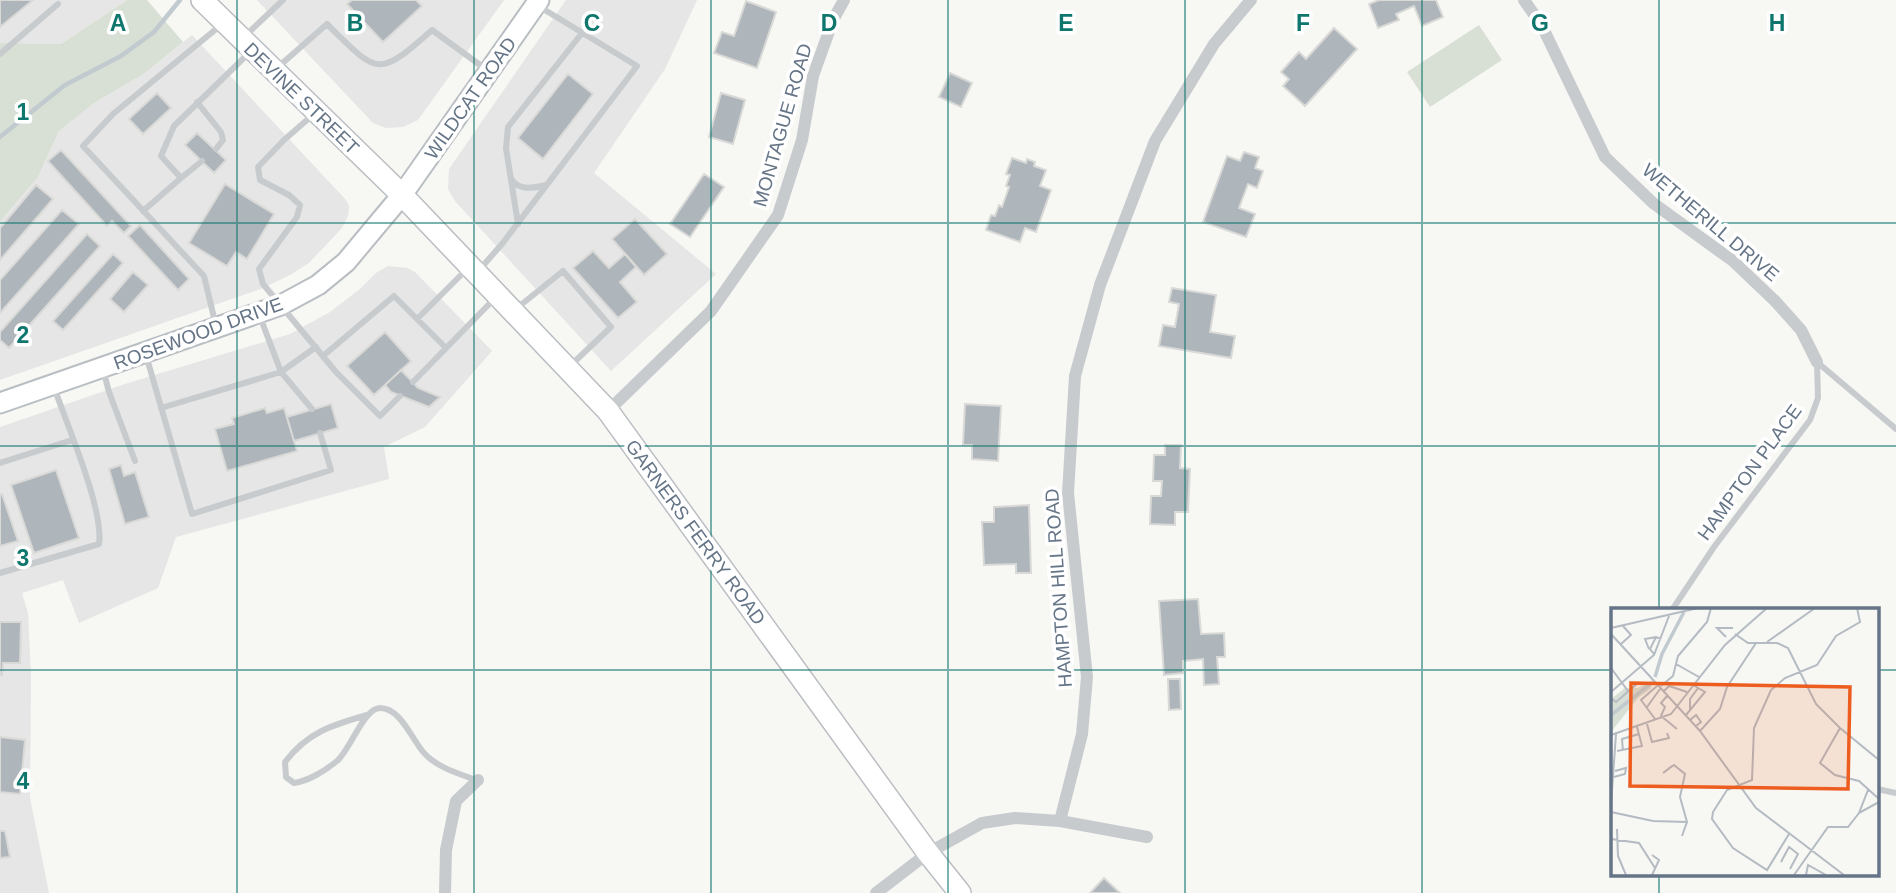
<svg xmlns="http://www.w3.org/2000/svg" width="1896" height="893" viewBox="0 0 1896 893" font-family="Arial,sans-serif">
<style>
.built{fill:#e5e6e5}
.green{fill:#d8e0d5}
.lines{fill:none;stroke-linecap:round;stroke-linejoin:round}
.stream{stroke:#c0cacf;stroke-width:4.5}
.building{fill:#aeb5bb;stroke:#d9d9d7;stroke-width:2}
.secondary-casing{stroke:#b9bec3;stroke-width:23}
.primary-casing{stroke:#babec2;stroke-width:24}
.lane{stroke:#c7cbce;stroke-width:6}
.street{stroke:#c7cbce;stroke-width:12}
.secondary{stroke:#fff;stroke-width:19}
.primary{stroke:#fff;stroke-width:21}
.grid{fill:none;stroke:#0f766e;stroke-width:2;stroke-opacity:0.55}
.labels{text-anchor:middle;stroke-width:7;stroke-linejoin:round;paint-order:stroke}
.street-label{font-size:19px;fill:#657587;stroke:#fff}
.inset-river{fill:none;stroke:#c0cacf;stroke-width:3.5}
.inset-road{fill:none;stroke:#b4bbc2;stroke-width:2}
.view{fill:#ed5d1f;fill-opacity:0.15;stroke:#ed5d1f;stroke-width:3.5}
.inset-edge{fill:none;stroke:#657587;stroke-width:3.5}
.grid-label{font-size:23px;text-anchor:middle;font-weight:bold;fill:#0f766e;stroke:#fff;stroke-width:7;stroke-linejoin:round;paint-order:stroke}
</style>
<rect width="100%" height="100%" fill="#f7f7f4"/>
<path class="built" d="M0,0H127L61,44L0,43Z
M257,0H504L418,120L403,127L386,128L373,123Z
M566,0H697L665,69L594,173L716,274L611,371L455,201L448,189L449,169Z
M192,35L346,200L349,206L348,216L342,228L309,263L290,275L263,288L0,380V222L38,177L59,131L94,103L145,73Z
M388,266L408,268L416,273L492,351L425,427L384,447L389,479L176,537L158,588L79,623L63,580L22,593L28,613L31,676L30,798L49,893H0V427L125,384L290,334L330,312L360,289L376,273Z"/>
<path class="green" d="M127,0H147L183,42L145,73L94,103L59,131L38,177L0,222V43L61,44Z
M1479,25L1502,60L1430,107L1407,72Z"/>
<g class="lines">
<path class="stream" d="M0,137L65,85L121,56L154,32L180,0"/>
</g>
<path class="building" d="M0,0H33L0,27Z
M352,0H416L422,6L383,42L347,4Z
M1379,0H1436L1443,17L1422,26L1414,6L1396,14L1399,20L1378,28L1369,4Z
M746,1L776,12L757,68L714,53L722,32L734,36Z
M1334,28L1357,49L1305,106L1283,86L1289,79L1281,72L1299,52L1306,59Z
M950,73L972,83L961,107L939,97Z
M568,74L593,94L543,159L518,138Z
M157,93L171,108L143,134L129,119Z
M721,93L745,100L733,144L709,137Z
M197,133L226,160L214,173L185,145Z
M61,150L131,226L124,233L112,221L107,226L48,161Z
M1244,152L1259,157L1255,168L1263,171L1257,188L1248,184L1239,208L1255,214L1246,237L1203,222L1227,156L1240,161Z
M1012,158L1026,163L1027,159L1035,162L1034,166L1046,170L1040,186L1051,190L1036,232L1025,228L1020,242L986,230L991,215L995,216L999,205L1002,207L1009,187L1006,186L1010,175L1006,174Z
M704,174L724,187L690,237L670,224Z
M225,184L274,214L247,259L236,252L227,266L189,243Z
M36,185L53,199L0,260V228Z
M62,210L79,224L0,313V280Z
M635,219L667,254L644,275L612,239Z
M140,225L189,279L178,290L128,236Z
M87,234L100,246L9,348L0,340V332Z
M593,251L609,268L625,254L636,267L620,282L637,302L618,318L573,268Z
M113,254L123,263L63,330L53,321Z
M133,272L148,285L124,312L110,299Z
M1172,288L1216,295L1210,332L1235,336L1231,358L1159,346L1163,325L1175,327L1179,304L1169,302Z
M385,332L411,361L374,395L347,366Z
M401,370L418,388L440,397L429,407L391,392L385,385Z
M331,404L338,428L294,441L287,417Z
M965,404L1001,406L998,461L972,459V445H963Z
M265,408L267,413L284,408L297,451L227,471L215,429L234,424L232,418Z
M1165,445H1181L1180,468L1190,469L1188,512H1175V525L1150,524L1151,496H1161L1162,481H1153L1154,455H1165Z
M121,465L124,476L135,472L149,517L125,524L109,469Z
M56,470L79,538L34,553L11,485Z
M2,494L18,541L0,546V495Z
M1029,505L1031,573H1016V564L984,565L982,522H994V507Z
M1198,599L1201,634L1224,633L1225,657H1217L1219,684L1204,685L1203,659L1183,661V673L1164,675L1159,601Z
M0,622H21L20,663H3L2,675H0Z
M1168,679H1180L1181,709L1169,710Z
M0,737L25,740L20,794L0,792Z
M0,831H5L10,857L0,858Z
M1104,878L1120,893H1090Z"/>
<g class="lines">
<g class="secondary-casing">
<path id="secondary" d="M0,403L281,305L318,285L346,262L402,195L539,0"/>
</g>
<g class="primary-casing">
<path id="primary" d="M202,0L402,195L608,411L928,853L960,893"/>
</g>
<path class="lane" d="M246,35L283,0
M0,54L58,4
M278,67L327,24C378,74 377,79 432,30L487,70
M197,102L221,132L223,140L216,149
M315,113L284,140L258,167L260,180L289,195L300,205L297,217L259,269L263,284L336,372L380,416L400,396
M181,178L202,161
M512,180C520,191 533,188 546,185
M143,211L181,178L161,156L174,126L251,51
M518,224L506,148L508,127L582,33
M480,269L502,244L637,66L540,7
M517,308L563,271L611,327L570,366
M259,314L281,372L312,409
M417,319L468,268
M216,326L204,276L83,146L113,114L221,25
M146,355L192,514L331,470L320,433
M323,356L394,296L446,348
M103,369L109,392L135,461
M413,382L496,297
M161,408L281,372L316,347
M0,463L72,440
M0,573L99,544C104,509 67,425 54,387
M1672,610L1714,547L1810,420L1818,398L1817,362L1896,429
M367,715C332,725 308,732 285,762L286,777L294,783C308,781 325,771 337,761C350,750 364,708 380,708C401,708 412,740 424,753C438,768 457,773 476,780
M1877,789L1896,793"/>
<path class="street" d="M1524,0L1542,26L1605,157L1653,203L1733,261L1776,302L1801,330L1817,362
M608,411L711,311L778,215L802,140L813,76L833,20L844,0
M1060,821L1147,837
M445,893L446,850L456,801L478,780
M876,893L928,853L982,823L1015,818L1060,821L1082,734L1087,677L1068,493L1075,376L1100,285L1155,141L1214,44L1251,0"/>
<use href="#secondary" class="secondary"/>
<use href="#primary" class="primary"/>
</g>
<path class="grid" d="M237,0V893M474,0V893M711,0V893M948,0V893M1185,0V893M1422,0V893M1659,0V610M0,223H1896M0,446H1896M0,670H1612M1877,670H1896M1659,874V893"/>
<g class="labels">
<g class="street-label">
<text transform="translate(302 98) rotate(44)" y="7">DEVINE STREET</text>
<text transform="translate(470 98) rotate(-55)" y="7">WILDCAT ROAD</text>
<text transform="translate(782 125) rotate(-74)" y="7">MONTAGUE ROAD</text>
<text transform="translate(1711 222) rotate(40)" y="7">WETHERILL DRIVE</text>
<text transform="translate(198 333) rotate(-20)" y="7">ROSEWOOD DRIVE</text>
<text transform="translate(1749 472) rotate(-54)" y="7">HAMPTON PLACE</text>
<text transform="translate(696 532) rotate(54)" y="7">GARNERS FERRY ROAD</text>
<text transform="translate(1058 588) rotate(-94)" y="7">HAMPTON HILL ROAD</text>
</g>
</g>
<g transform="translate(1611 608)">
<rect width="268" height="268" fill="#f7f7f4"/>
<path d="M36,74L41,80L27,90L0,124V91L14,80H27Z" fill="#d8e0d5"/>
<path class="inset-river" d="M44,69L51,46L73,4M0,107L42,74"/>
<path class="inset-road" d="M0,20L87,0M0,26L89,123L145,200L233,267M124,26L137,35H166L177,40L205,96L229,120M115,29L106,20H122M156,34L204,0M10,36L20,27L12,18M38,41L34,31L45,29M43,46L39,41L45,29L50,31M65,56L88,69M0,60L17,83M50,78L62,68L67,48L96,14L100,0M0,84L43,47L58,8M52,84L58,78L76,84M56,88L50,95L54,99L50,108L66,121M1,91L5,94L27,75M36,99L49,81M79,102V91L87,80M75,107L94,84L82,77M44,111L30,92L46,78M79,112L85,107L90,114L85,118M36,116L41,134L58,130L56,125M89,123L109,101L116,79L145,35M0,127L60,106L114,37L156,0M6,143L31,138L26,119M12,143L11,131L28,126M268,152L229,120L209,155L224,167L248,173L268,191M61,158L52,165L63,157L74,166L69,189L76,214L71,228M3,169L14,166L15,160L4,163M257,182L248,205L268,194M0,196L5,126M0,204L42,213L76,214M6,221L7,248L15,267M178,226L156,262L122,240L101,211L102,204L116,182L141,172L143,120L160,82L174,70L206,57L225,28L249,14L246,0M0,231L28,235L44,260M41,247L48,252L41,267M170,254L178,239L187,246L179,261M183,267L217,219H237L248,205M195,267L197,257L215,267"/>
<path class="view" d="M20,75L239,79L237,181L19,178Z"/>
<rect width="268" height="268" class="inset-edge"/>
</g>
<g class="grid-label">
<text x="118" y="31">A</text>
<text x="355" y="31">B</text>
<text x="592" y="31">C</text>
<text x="829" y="31">D</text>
<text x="1066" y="31">E</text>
<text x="1303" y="31">F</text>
<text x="1540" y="31">G</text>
<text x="1777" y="31">H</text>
<text x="23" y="120">1</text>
<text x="23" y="343">2</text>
<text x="23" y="566">3</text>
<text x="23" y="789">4</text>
</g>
</svg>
